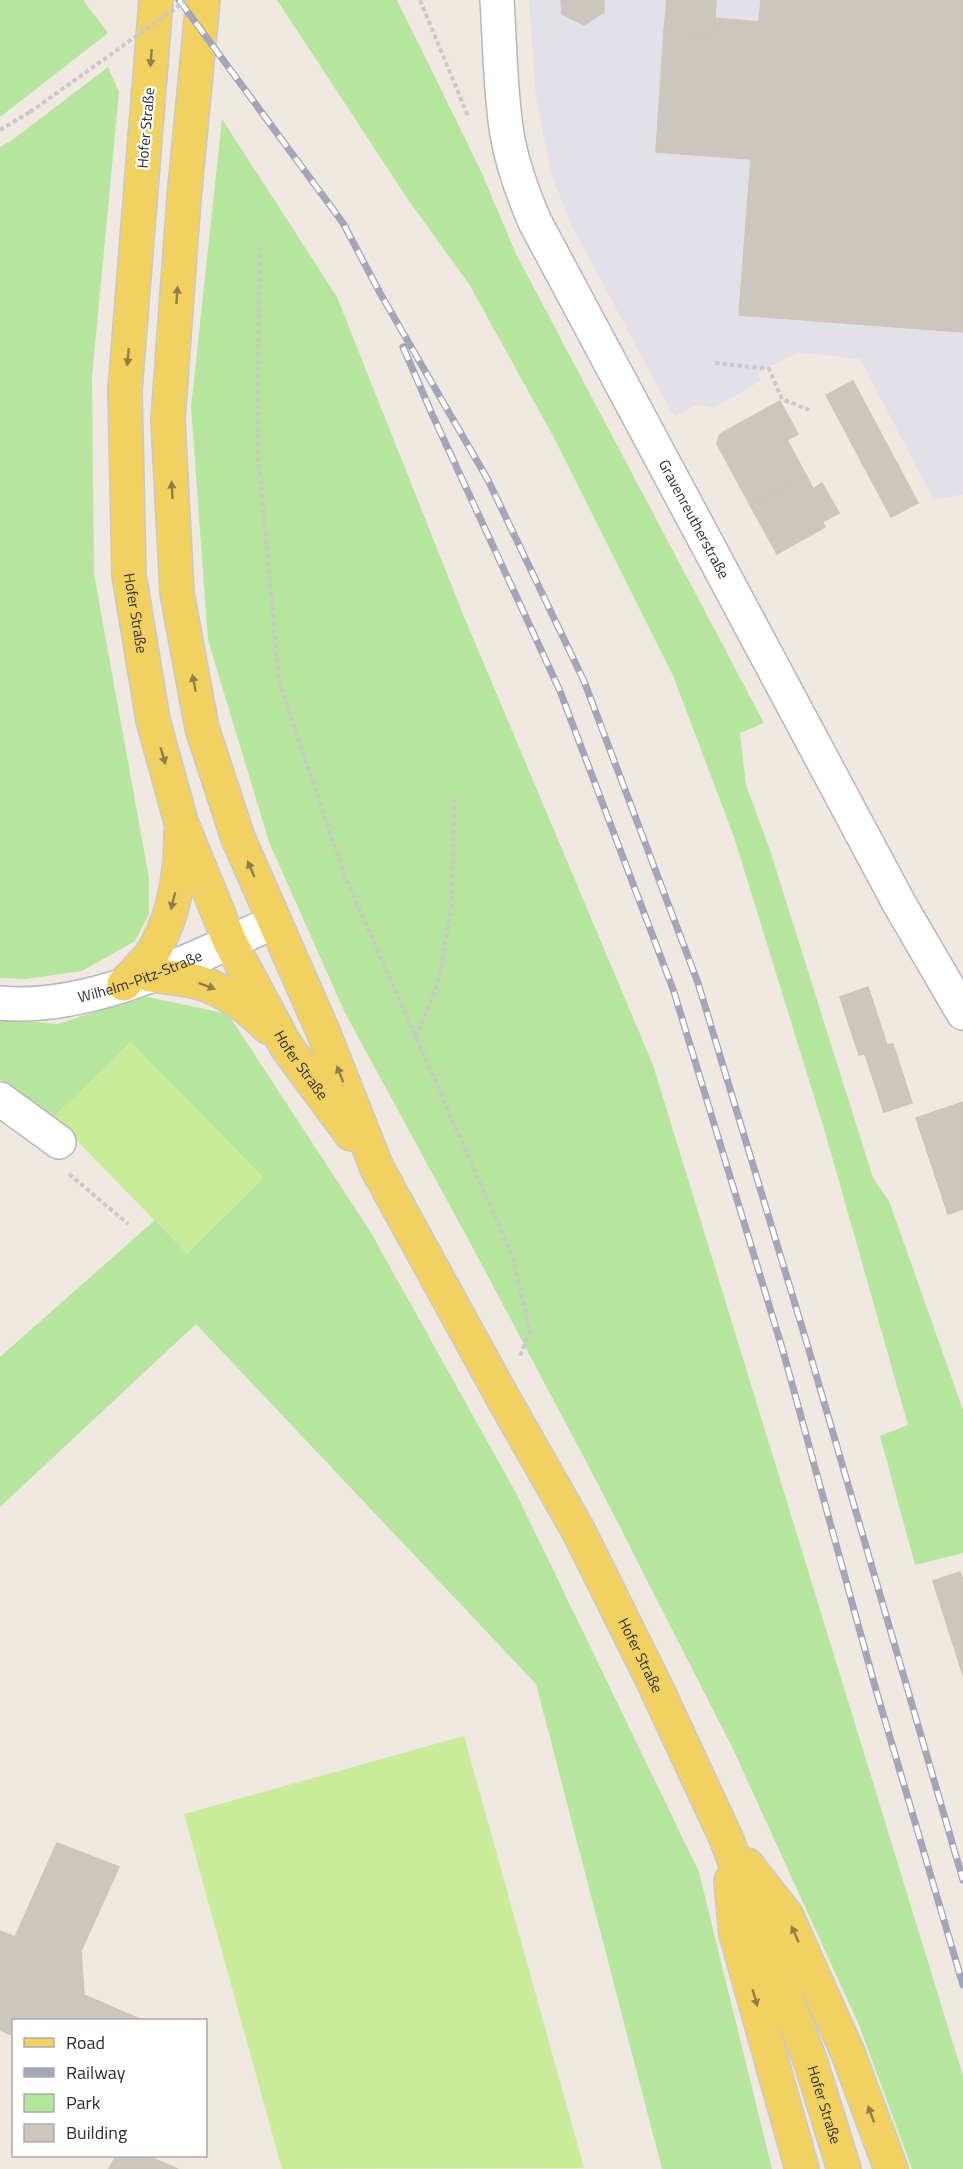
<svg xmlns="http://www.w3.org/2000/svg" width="963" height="2169" viewBox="0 0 963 2169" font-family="'Titillium Web',sans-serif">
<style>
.industrial{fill:#e3e1e8}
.green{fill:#b6e59e}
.pitch{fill:#c9ec9a}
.building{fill:#cbc7bf;stroke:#cbc5ba;stroke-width:1.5}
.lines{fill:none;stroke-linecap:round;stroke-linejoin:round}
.minor-casing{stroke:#b4b7c1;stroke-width:36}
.major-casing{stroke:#c9c9c9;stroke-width:36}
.path{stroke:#c9c9c9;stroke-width:4;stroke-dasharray:4.5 3;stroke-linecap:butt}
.minor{stroke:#fff;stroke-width:33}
.major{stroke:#f2d163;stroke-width:33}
.rail-casing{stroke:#a3a6b8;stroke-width:7}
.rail{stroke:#fff;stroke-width:4.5;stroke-dasharray:14;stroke-linecap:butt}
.path-bridge{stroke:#c9c9c9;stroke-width:4;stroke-dasharray:4.5 3;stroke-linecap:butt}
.oneway{fill:#908048}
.labels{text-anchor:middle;stroke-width:4.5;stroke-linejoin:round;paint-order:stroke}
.street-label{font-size:15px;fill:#2e2e2e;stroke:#fff}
</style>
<rect width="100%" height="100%" fill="#efe9e1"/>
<path class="industrial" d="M529,0H963V494L934,500L860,359L798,352L758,373L761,381L713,408L698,404L674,417L570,222L551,173L536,98Z"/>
<path class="green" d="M0,0H83L108,33L0,117Z
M277,0H397L480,169L516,254L764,723L740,733L746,785L769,847L873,1178L889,1201L963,1410V1553L915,1565L880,1436L908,1425L825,1132L734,837L674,678L553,436L469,284L409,201Z
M108,67L119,92L92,377L94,574L149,878V914L135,941L82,971L26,979L0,978V147L15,138Z
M222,119L337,297L465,619L653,1065L963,2076V2169H912L859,2025L733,1749L599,1486L474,1250L345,1013L269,842L208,640L191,407Z
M143,996L228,1014L370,1231L516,1493L699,1872L772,2169H662L536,1684L196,1324L0,1507V1357L155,1220L188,1254L131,1042L54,1117L0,1079V1019L58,1024Z"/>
<path class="pitch" d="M131,1042L264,1178L187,1254L54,1117Z
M464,1736L584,2168L282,2169L184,1814Z"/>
<path class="building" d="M561,0H604V12L584,25L562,14Z
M667,0H716L714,34L664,31Z
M761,0H963V332L739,315L751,159L656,152L664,31L714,34L715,18L759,22Z
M853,381L918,503L891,517L826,395Z
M780,401L798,434L787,440L806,475L750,505L717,444L720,434Z
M806,475L813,489L822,483L839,513L822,522L825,527L777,554L750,505Z
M868,987L887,1045L893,1044L912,1103L884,1112L865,1054L859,1055L840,997Z
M963,1102V1209L948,1214L916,1118Z
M960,1572L963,1580V1675L933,1581Z
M57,1843L119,1867L81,1951L84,1995L142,2020H14V2036L0,2030V1931L15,1937Z
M116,2156H147L178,2169H109Z"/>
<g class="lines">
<g class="minor-casing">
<g id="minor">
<path id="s1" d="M497,0C500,45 500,90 507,134C512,165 523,194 535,222L900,905L963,1013"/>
<path id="s2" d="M0,1003C90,1012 194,958 274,922"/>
<path d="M0,1099L59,1142"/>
</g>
</g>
<g class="major-casing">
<g id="major">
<path id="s3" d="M156,0L125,390L129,575L153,720L181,822L230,942L286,1046L351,1134"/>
<path id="s4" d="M203,0L184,198L168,420L177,593L202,728L238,838L322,1029L377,1168L503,1398L578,1530L654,1683L726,1838L811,2063L844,2169"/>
<path d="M150,975C165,977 182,978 197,982C225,989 248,1007 268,1027"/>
<path d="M124,984C135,972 150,959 157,945C175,911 181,871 181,833"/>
<path d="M747,1865L786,1915L848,2053L891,2169"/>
<path d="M731,1881L736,1934L802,2169"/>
</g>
</g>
<path class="path" d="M420,0L468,116
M0,130L30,112
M260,247L257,444L279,681L344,874L512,1255L530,1330L520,1356
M715,363L769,369L782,399L809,410
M416,1038L438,982L452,905L454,799
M69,1174L128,1224"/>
<use href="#minor" class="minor"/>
<use href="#major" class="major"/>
<g class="rail-casing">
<path id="rail" d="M179,0L343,223L380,293L488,480L584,681L698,983L808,1347L963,1880
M403,347L432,414L560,691L674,992L783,1351L876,1690L963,1985"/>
</g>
<use href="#rail" class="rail"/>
<path class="path-bridge" d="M30,112L187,0"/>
</g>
<defs><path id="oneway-solid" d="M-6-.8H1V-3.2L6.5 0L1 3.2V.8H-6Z" transform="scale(1.5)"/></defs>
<g class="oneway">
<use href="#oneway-solid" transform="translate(151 58) rotate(95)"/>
<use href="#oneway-solid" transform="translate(177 295) rotate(-86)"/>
<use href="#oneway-solid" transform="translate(128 357) rotate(95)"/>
<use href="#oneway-solid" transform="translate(172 490) rotate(-93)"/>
<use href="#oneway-solid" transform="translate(194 683) rotate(-101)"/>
<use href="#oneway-solid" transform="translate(163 756) rotate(74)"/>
<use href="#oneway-solid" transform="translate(251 869) rotate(-113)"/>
<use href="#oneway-solid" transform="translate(173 901) rotate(104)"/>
<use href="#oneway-solid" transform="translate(207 986) rotate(21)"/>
<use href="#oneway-solid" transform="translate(340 1074) rotate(-111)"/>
<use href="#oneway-solid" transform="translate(795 1934) rotate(-114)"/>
<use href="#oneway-solid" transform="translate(755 1998) rotate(74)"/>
<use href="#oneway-solid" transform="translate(871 2114) rotate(-110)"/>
</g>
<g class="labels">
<g class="street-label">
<text transform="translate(146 128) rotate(-85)" y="5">Hofer Straße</text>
<text dy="5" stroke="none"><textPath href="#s1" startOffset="564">Gravenreutherstraße</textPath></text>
<text dy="5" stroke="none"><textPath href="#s3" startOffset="615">Hofer Straße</textPath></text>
<text dy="5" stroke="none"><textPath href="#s2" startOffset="144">Wilhelm-Pitz-Straße</textPath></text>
<text dy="5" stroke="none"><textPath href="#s3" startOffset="1101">Hofer Straße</textPath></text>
<text dy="5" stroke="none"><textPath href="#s4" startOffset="1760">Hofer Straße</textPath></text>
<text dy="5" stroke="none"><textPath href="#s4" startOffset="2246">Hofer Straße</textPath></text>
</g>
</g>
<rect x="12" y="2019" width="195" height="138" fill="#ffffff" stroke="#ababab" stroke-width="1.5"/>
<rect x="24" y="2038" width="30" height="9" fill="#f2d163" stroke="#ababab" stroke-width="1.5"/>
<text x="66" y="2049" font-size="18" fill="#2e2e2e">Road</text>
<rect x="24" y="2068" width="30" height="9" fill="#a3a6b8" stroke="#ababab" stroke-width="1.5"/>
<text x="66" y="2079" font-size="18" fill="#2e2e2e">Railway</text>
<rect x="24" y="2094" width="30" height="18" fill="#b6e59e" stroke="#ababab" stroke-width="1.5"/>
<text x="66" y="2109" font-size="18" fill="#2e2e2e">Park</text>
<rect x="24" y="2124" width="30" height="18" fill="#cbc7bf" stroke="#ababab" stroke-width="1.5"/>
<text x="66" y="2139" font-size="18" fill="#2e2e2e">Building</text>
</svg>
